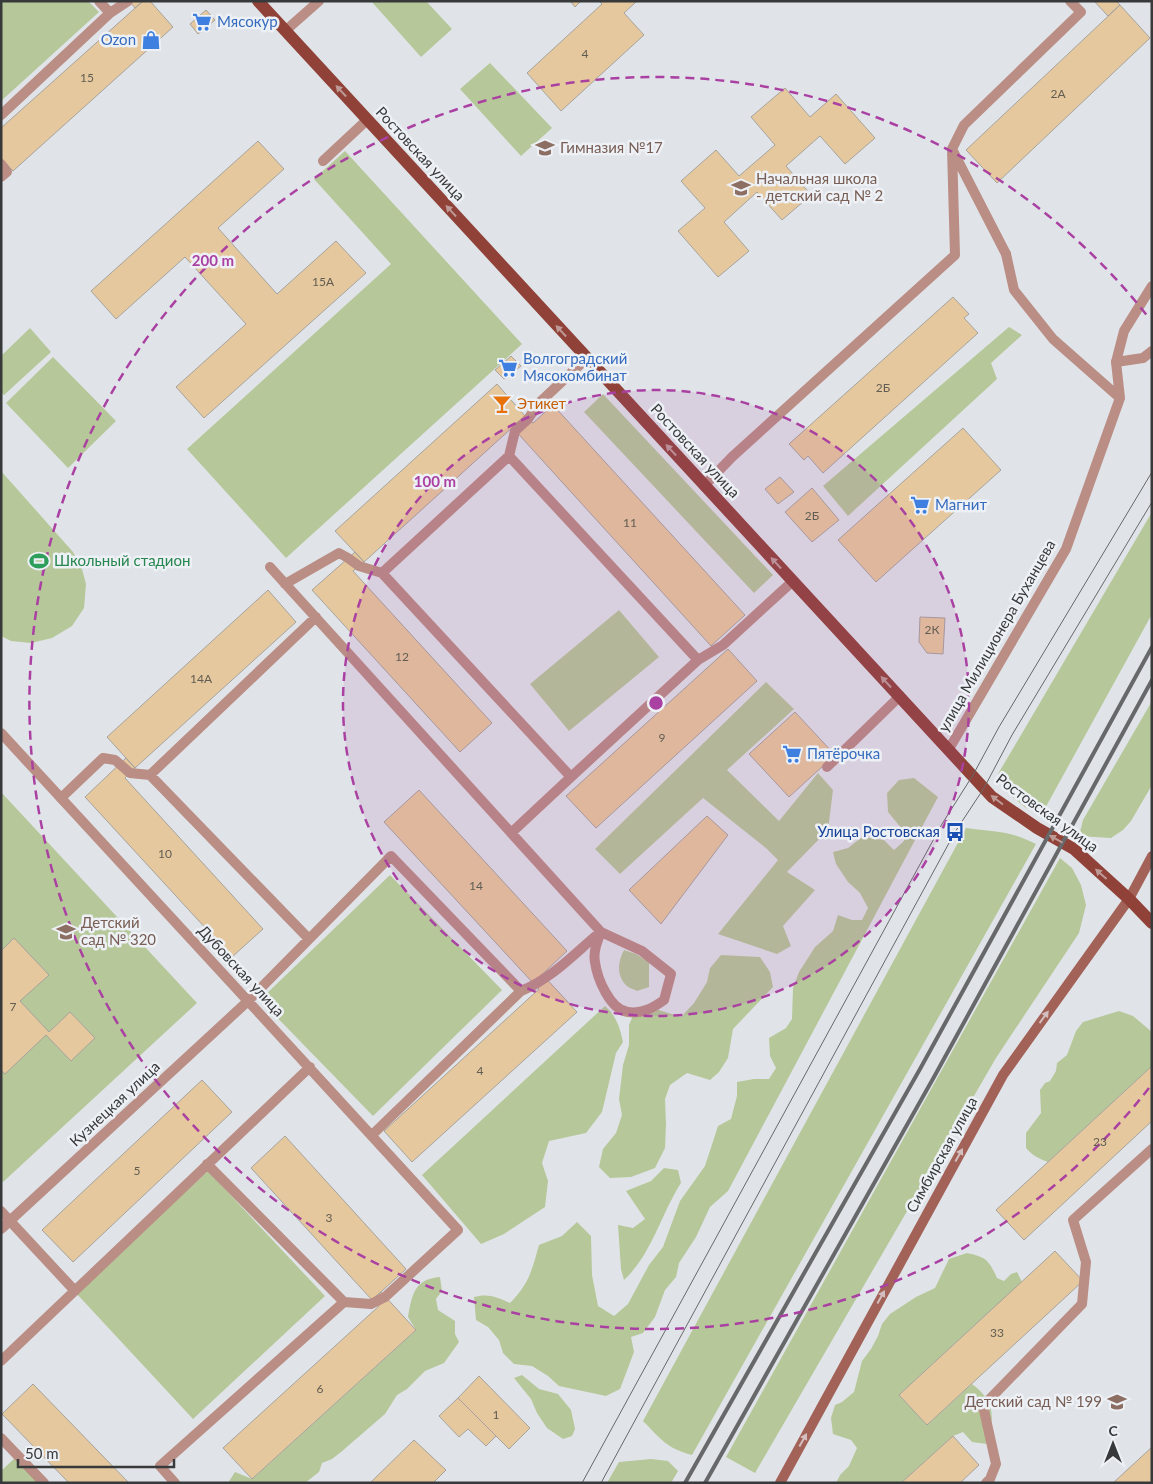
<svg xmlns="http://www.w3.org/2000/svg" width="1153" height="1484" viewBox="0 0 1153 1484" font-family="Lato,sans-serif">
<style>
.green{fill:#b6c799}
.building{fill:#e5c89d;stroke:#a6a39e}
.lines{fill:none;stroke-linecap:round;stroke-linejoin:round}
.service{stroke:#ba8d85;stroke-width:10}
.minor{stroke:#ba8d85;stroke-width:10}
.tertiary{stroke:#ba8d85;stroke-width:10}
.secondary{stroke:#a36258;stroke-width:10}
.primary{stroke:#904238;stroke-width:12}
.tram{stroke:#66686a;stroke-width:1}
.rail{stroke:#66686a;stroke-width:4}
.oneway{fill:#be9a97}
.oneway2{fill:#d3bfbf}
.ring{fill:none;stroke:#aa41a2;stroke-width:2.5;stroke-dasharray:9 6}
.labels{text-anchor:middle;stroke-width:5;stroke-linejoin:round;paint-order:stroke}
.number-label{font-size:12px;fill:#625d53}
.shop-label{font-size:15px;fill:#366cbe;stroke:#edf1f6;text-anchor:start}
.education-label{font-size:15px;fill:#785e54;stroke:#edf1f6;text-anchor:start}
.street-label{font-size:15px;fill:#37393a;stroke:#edf1f6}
.food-label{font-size:15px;fill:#c56008;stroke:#edf1f6;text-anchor:start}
.leisure-label{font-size:15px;fill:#27864d;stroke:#edf1f6;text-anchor:start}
.transit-label{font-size:15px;fill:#164399;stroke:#edf1f6;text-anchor:end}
.centre{fill:#aa41a2;stroke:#edf1f6;stroke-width:2.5}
.ring-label{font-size:15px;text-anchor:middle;font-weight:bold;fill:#aa41a2;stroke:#edf1f6;stroke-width:5;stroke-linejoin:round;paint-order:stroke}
</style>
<rect width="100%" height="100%" fill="#e0e4e8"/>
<path class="green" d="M1,1H88L99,12L1,101Z
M371,1H426L452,29L421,57Z
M490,63L552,128L521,156L460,89Z
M345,151L522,344L286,558L187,449L391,264L314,179Z
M1009,327L1022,335L991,363L997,379L848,516L823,486Z
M30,328L51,352L4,395L1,392V356Z
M53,357L116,421L68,468L6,403Z
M603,394L773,575L754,593L584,412Z
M1,471L73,552L82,569L86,584L84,608L72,626L52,638L31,643L11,641L1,636Z
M1152,512V614L1043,812L1026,808L1009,794L998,774Z
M619,610L659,657L569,731L530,684Z
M766,682L794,709L727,770L779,821L818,773L833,790L828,830L787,872L815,890L783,926L791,946L777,954L718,934L778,860L767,849L703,798L620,874L595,849Z
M1152,701V785L1131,821L1123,830L1111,838L1079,836L1083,820Z
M914,778L938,797L728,1191L710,1207L696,1237L679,1263L676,1277L665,1290L655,1317L643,1333L631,1337L634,1352L620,1389L606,1396L559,1386L548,1376L532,1366L514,1364L503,1353L499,1340L488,1327L476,1320L474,1297C488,1293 497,1297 510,1303C529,1284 532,1270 539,1245L562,1236L577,1222L591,1236L592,1275L598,1306L614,1316L628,1304L649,1265L663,1247L680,1201L705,1166L718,1126L731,1119L737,1096V1082L754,1079H769L776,1068L770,1056L769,1038L786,1028L792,1019L793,988L799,972L815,947L833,931L838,915L852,920H862L868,908L860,893L848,882L836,864L833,852L848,848L862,837L884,840L894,850L904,841L902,829L888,812L887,793L899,780Z
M1,792L197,1003L3,1182L1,1180Z
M966,828C994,832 1009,830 1036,844L692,1455C666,1448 661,1439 643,1421Z
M1060,858L1072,868L1081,885L1086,905L1079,933L996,1058L755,1473L726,1457Z
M390,875L502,990L373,1116L260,1000Z
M624,950L636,954L649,962V987L637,991C634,989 628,988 626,985C616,975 618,961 624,950Z
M721,955L760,957L770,972L773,987L733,1029L728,1058L719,1072L710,1080L687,1073L670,1085L665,1099L666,1124L665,1148L655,1168L631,1177L610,1178L599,1167L603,1149L616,1133L622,1115L619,1099L623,1065L629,1045V1025L635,1011L646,1006L681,1017L694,1003L707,982L710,968Z
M605,1006C616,1016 620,1027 623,1042L616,1053L602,1112L586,1133L549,1141L542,1163L548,1181L545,1207L504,1234L481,1244L422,1175Z
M1119,1011L1133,1016L1152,1032V1066L1048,1162C1039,1159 1032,1155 1026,1148V1133L1041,1113L1040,1090L1045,1083L1050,1081L1056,1071L1057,1063L1067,1055L1076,1031L1083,1022Z
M664,1168L678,1170L681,1183C661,1214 652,1254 624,1280L621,1269L618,1225L633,1228L645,1219L626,1191L651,1181Z
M208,1171L325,1296L193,1419L76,1293Z
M967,1253C986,1257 989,1260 997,1278L1004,1281L1011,1274L1017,1272L1022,1282L899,1395L927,1425L972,1384C995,1401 995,1417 987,1444L972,1442L963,1432L953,1436L901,1483H836L840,1475L849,1466L857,1448L851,1440L833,1434L831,1418L835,1405L842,1402L854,1392L862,1361L871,1349L878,1336L882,1324L890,1314L916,1297L935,1288L949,1259Z
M440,1277L442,1291L436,1299L438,1310L455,1321V1334L459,1342L444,1363L425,1371L407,1389L397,1395L385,1414L341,1452L332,1459L322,1463L319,1472L305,1483H228L235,1472L252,1479L416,1330L408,1317C412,1295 414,1279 440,1277Z
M522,1375L539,1389L558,1394L571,1410L575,1429L572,1436L563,1439L547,1428L537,1413L531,1399L514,1378Z
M17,1456L42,1483H1V1471Z
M651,1459L668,1461L678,1471L671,1483H607L619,1462Z"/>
<path class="building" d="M129,1H143L135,8Z
M143,1H150L173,27L13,171L1,158V128Z
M570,1H581L575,7Z
M599,1H637L624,13L644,35L561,111L527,73L602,4Z
M1094,1H1116L1120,5L1108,16Z
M1120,5L1150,38L997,183L966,150Z
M206,10L215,20L198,34L190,24Z
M785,88L810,117L836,94L875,138L845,164L820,136L786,166L811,195L782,220L757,192L724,222L749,251L718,277L678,231L705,208L681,181L716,150L739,176L775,145L751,117Z
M258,141L284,169L218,228L277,294L336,241L366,273L204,418L176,387L246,324L185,257L116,319L91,291Z
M953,297L969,314L964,318L978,333L823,473L808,456L804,460L789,444Z
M511,356L521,366L504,379L495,370Z
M497,384L525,416L364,562L335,531Z
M553,405L745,615L711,646L512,427L525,416L533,423Z
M963,428L1001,470L876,582L838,540Z
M780,477L794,492L778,504L765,489Z
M812,488L839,520L812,542L785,512Z
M355,552L364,562L353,571L492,723L460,752L312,590Z
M268,590L296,622L135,768L107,737Z
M920,617L945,618L943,654L927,653L919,642Z
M728,649L757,681L596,828L566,796Z
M795,712L835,755L789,797L749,754Z
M126,758L135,768L125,778L263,929L232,957L85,797Z
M419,790L567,951L533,983L384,822Z
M707,816L728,835L661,924L629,890Z
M14,938L49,975L20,1001L49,1032L70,1012L95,1038L71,1061L46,1035L5,1074L1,1070V951Z
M542,974L577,1012L412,1162L384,1131L539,989L533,983Z
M1152,1066V1121L1024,1240L996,1210Z
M202,1080L232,1112L73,1262L42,1230Z
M285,1136L406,1269L372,1300L251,1168Z
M1055,1251L1083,1281L927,1425L899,1395Z
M381,1292L416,1330L252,1479L223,1448L379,1306L372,1300Z
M479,1376L530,1428L509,1449L458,1398Z
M33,1384L129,1483H69L2,1414Z
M458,1398L496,1436L486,1446L468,1429L459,1437L439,1416Z
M953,1436L979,1465L960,1483H901Z
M414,1440L446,1470L433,1483H370Z
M1152,1447V1483H1113Z"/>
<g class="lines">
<path class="service" d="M99,1L110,13
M285,31L319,1
M1,115L110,13L128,1
M952,149L964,125L1081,12L1070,1
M323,161L367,120
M1,164L7,172L1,177
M1116,362L1143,358L1152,351
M509,456L515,431L528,419L539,403L586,359
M704,486L732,457L955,255L952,149L1006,254
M270,567L601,932L642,951L671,974L664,1000C653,1008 642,1014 628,1012C610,1010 597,978 595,962C593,952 597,942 601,932
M285,584L339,553L348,558L359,566L382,573
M698,660L509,456L382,573L571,777L698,660L723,645L793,581
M827,767L900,696
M150,775L316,617
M61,798L103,758L115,760L130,773L150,775L309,939
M511,833L571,777
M372,1135L521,991C551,979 574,954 598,934
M10,1221L75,1291
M344,1302L371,1304L385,1297L458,1230L248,1001L391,856L521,991
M1,1361L310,1067
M1,1438L44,1483
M175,1483L160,1466L344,1302L207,1164
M986,1483L990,1479L996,1464L983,1406L1082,1304L1086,1262L1073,1220L1152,1149"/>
<path class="minor" d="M1006,254L1014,290L1053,339L1120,398
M949,749L1066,549L1120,398L1116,362L1124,331L1152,286
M1,1211L10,1221"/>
<path class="tertiary" d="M1,733L248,1001L1,1229"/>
<path class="secondary" d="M780,1483L1003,1075L1129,899L1152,856"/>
<path class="primary" d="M258,1L992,797L1037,828L1074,849L1129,899L1152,923"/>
<path class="tram" d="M582,1483L942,824L973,775L999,727L1152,472
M601,1483L955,832L984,788L1012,735L1152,502"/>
<path class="rail" d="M685,1483L920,1069L1152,647
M705,1483L934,1077L1152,680"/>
</g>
<defs><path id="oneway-solid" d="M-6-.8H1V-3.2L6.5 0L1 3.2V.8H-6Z" transform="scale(1.25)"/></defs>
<g class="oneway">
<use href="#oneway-solid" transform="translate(341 91) rotate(-133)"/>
<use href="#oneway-solid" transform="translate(451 211) rotate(-133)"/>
<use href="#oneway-solid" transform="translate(561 331) rotate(-133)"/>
<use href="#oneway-solid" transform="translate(671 450) rotate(-133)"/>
<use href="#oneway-solid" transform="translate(776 563) rotate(-133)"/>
<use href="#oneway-solid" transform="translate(886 682) rotate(-133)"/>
<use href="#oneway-solid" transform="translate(997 800) rotate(-143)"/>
<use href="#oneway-solid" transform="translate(1056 839) rotate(-151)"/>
<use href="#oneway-solid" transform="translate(1101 874) rotate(-138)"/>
</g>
<g class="oneway2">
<use href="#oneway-solid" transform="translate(1044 1017) rotate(-54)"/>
<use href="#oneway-solid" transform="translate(959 1155) rotate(-61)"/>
<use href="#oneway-solid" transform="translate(881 1297) rotate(-61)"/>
<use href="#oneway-solid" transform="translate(803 1440) rotate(-61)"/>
</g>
<circle cx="656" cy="703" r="313" fill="#aa41a2" fill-opacity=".12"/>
<g class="ring">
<circle cx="656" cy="703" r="313"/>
<path d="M1149 1088A626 626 0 1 1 1149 318"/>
</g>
<defs>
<g id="supermarket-bare" transform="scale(1.5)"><path d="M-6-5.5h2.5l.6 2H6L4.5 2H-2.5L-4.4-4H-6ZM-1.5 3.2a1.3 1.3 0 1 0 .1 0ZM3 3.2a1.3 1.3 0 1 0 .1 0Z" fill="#3f7fe0" stroke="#edf1f6" stroke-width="2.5" paint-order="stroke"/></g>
<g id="shop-bare" transform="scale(1.5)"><path d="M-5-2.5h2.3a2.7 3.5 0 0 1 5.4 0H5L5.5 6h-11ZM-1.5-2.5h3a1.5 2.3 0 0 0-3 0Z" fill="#3f7fe0" stroke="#edf1f6" stroke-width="2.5" paint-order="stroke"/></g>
<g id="school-bare" transform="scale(1.5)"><path d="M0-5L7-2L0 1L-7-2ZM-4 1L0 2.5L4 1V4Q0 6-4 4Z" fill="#8d6e63" stroke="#edf1f6" stroke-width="2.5" paint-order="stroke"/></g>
<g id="bar-bare" transform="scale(1.5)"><path d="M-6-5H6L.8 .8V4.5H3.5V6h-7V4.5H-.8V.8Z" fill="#e8710a" stroke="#edf1f6" stroke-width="2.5" paint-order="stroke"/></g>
<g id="stadium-bare" transform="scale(1.5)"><path d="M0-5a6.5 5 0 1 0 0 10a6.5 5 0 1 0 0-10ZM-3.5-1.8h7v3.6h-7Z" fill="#2e9e5b" stroke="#edf1f6" stroke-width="2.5" paint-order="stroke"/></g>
<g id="bus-bare" transform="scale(1.5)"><path d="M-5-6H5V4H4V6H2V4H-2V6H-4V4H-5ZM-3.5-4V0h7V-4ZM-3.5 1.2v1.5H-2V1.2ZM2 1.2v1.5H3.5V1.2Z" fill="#1a4fb4" stroke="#edf1f6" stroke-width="2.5" paint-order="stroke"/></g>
</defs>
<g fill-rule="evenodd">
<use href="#supermarket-bare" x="202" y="22"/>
<use href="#shop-bare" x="151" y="40"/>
<use href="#school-bare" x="545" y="148"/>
<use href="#school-bare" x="741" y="188"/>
<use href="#supermarket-bare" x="508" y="368"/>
<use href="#bar-bare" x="502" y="404"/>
<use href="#supermarket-bare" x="920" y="505"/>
<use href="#stadium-bare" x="39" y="561"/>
<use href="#supermarket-bare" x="792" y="754"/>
<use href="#bus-bare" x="955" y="832"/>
<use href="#school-bare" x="66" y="932"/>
<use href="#school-bare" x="1117" y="1402"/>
</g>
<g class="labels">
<g class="number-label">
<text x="585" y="58">4</text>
<text x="87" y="82">15</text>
<text x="1058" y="98">2А</text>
<text x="323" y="286">15А</text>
<text x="883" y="392">2Б</text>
<text x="812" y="520">2Б</text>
<text x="630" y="527">11</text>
<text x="932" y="634">2К</text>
<text x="402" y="661">12</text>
<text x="201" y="683">14А</text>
<text x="662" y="742">9</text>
<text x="165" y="858">10</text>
<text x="476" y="890">14</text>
<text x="13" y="1011">7</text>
<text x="480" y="1075">4</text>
<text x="1100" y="1146">23</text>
<text x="137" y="1175">5</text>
<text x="329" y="1222">3</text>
<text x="997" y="1337">33</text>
<text x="320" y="1393">6</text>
<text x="496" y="1419">1</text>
</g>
<g class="shop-label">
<text x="217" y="27">Мясокур</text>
<text x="136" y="45" text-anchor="end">Ozon</text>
<text x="523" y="364">Волгоградский<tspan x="523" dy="17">Мясокомбинат</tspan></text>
<text x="935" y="510">Магнит</text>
<text x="807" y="759">Пятёрочка</text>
</g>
<g class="education-label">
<text x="560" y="153">Гимназия №17</text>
<text x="756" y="184">Начальная школа<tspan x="756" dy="17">- детский сад № 2</tspan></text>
<text x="81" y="928">Детский<tspan x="81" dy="17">сад № 320</tspan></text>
<text x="1102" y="1407" text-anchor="end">Детский сад № 199</text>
</g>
<g class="street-label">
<text transform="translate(420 154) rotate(47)" y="5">Ростовская улица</text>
<text transform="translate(695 451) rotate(47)" y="5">Ростовская улица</text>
<text transform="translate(997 636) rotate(-60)" y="5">улица Милиционера Буханцева</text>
<text transform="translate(1047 813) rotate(36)" y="5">Ростовская улица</text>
<text transform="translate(241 971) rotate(47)" y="5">Дубовская улица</text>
<text transform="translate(115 1104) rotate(-43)" y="5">Кузнецкая улица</text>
<text transform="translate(942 1155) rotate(-61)" y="5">Симбирская улица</text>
</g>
<g class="food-label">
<text x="517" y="409">Этикет</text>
</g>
<g class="leisure-label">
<text x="54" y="566">Школьный стадион</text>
</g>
<g class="transit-label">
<text x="940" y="837">Улица Ростовская</text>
</g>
</g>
<circle cx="656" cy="703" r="8" class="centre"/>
<g class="ring-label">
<text x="213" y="266">200 m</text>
<text x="435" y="487">100 m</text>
</g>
<rect width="1153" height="1484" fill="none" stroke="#37393a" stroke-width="5"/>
<g transform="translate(1113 1444)" stroke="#edf1f6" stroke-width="4" paint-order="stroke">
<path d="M0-4L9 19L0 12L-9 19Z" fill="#37393a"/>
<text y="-8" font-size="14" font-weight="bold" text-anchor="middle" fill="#37393a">С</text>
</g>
<path d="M18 1459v8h156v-8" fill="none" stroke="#37393a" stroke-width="2.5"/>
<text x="25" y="1459" font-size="15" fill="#37393a" stroke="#edf1f6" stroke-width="4" paint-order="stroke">50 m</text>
</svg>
